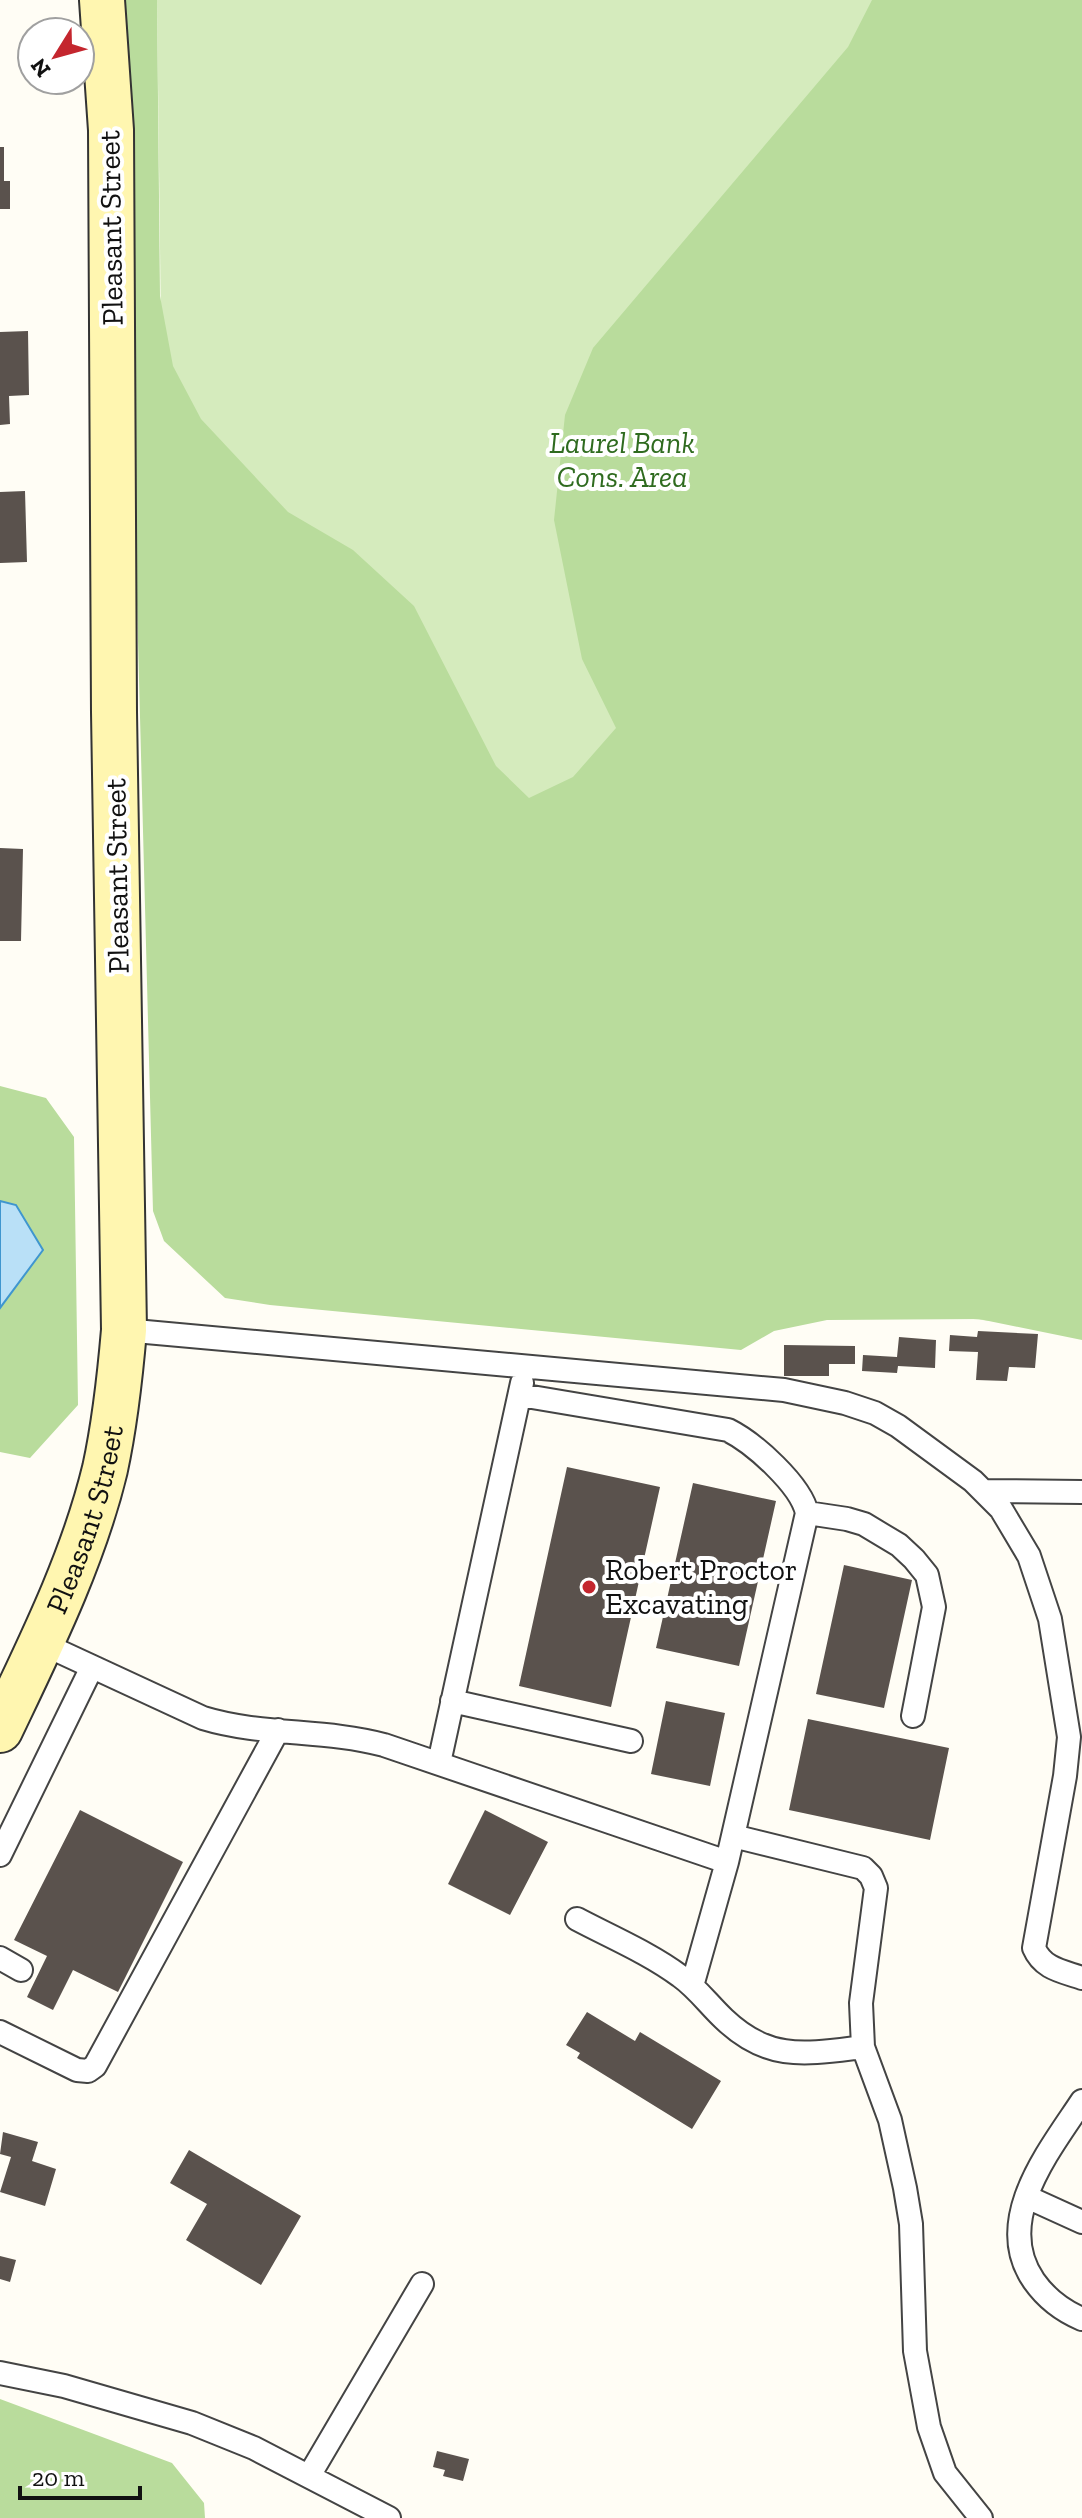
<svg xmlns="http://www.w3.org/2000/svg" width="1082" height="2518" viewBox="0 0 1082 2518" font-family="'Zilla Slab',serif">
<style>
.green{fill:#d5ebbd}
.forest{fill:#b9dc9c}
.water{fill:#b9e0f7;stroke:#3f96cf;stroke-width:2}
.building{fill:#5a524d}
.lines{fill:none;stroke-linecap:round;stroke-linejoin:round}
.lane-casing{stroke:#444;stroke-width:26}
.secondary-casing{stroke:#333;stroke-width:48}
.lane{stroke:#fff;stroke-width:22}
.secondary{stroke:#fff6b0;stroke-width:44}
.poi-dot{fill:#c4262e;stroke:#fff;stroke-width:3}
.labels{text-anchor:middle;stroke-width:8;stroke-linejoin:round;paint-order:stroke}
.street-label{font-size:30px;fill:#111;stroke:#fff}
.park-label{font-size:30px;font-style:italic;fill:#2f6b1f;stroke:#fff}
.poi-label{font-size:30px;fill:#111;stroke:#fff;text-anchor:start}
</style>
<rect width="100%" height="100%" fill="#fffdf5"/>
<path class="green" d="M157,0H1082V1331L172,1230Z"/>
<path class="forest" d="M113,0H157L160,296L173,366L201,419L288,512L353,550L414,606L496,766L529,798L573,777L616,728L582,659L554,520L565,415L593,348L848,47L872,0H1082V1340L979,1319L827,1320L774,1331L741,1350L270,1305L225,1298L164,1241L153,1211L136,565L130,225Z
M0,1086L46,1098L74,1137L78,1405L30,1458L0,1452Z
M0,2399L172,2463L204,2503L205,2518H0Z"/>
<path class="water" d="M0,1201L16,1205L43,1250L0,1308Z"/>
<path class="building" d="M0,147H4V181H10V209H0Z
M28,331L29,395L9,396L10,424L0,425V332Z
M25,491L27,562L0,563V492Z
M0,848L23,849L21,941H0Z
M978,1331L1038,1334L1035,1368L1009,1367L1007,1381L976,1380L978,1352L949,1351L950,1335L977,1337Z
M899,1337L936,1340L935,1368L898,1366L897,1373L862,1371L863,1355L897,1357Z
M784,1345L855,1346V1364H829V1376H784Z
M567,1467L660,1487L611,1707L519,1686Z
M693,1483L776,1501L739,1666L656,1648Z
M844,1565L912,1580L884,1708L816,1694Z
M666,1701L725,1713L710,1786L651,1774Z
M808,1719L949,1748L930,1840L789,1810Z
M80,1810L183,1862L118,1992L73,1970L53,2010L27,1997L47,1956L14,1940Z
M485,1810L548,1842L510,1915L448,1884Z
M587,2012L635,2041L640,2032L721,2081L692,2129L577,2058L580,2053L566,2045Z
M3,2132L38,2142L32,2161L56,2169L45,2206L0,2192L11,2157L0,2154Z
M189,2150L301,2216L261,2285L186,2240L207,2204L170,2183Z
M0,2256L16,2260L10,2282L0,2279Z
M437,2451L469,2459L463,2481L443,2476L445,2470L433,2467Z"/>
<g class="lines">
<g class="lane-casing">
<path id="lane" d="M124,1330L784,1390L845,1403L875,1413L898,1426L973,1481L1001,1509L1029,1556L1050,1619L1069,1737L1065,1776L1034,1948C1043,1969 1062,1971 1082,1978
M520,1395L728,1430C754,1443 801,1485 807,1513L727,1862L692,1986
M983,1491L1082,1492
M807,1513L847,1519L864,1524L899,1545L914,1559L927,1575L934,1607L913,1716
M41,1643L203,1718C262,1736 325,1729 384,1745L727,1862
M452,1701L631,1741
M439,1763L522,1383
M733,1836L863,1868L871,1876L876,1888L861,2003L863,2047L890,2120L905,2188L911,2224L915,2351L929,2427L945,2473L981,2518
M0,1855L92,1667
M577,1919C611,1937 649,1953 680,1976C697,1988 709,2005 724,2019C769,2062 806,2054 863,2047
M0,1958L21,1970
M0,2032L77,2070L88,2071L95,2066L278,1730
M1082,2101C1049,2151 992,2221 1034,2281C1046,2298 1063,2311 1082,2319
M1027,2197L1082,2222
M0,2373L64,2386L192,2423L254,2448L389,2518
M309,2476L422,2284"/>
</g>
<g class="secondary-casing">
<g id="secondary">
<path id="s1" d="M0,1730C40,1646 83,1560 105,1469C115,1423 120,1377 124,1330L114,712L111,130L102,0"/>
</g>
</g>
<use href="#lane" class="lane"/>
<use href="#secondary" class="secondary"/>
</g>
<circle class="poi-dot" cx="589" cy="1587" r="8"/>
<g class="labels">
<g class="street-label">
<text transform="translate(111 228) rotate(-91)" y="10">Pleasant Street</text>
<text transform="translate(117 876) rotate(-91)" y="10">Pleasant Street</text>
<text dy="10" stroke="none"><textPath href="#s1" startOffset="228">Pleasant Street</textPath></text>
</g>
<g class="park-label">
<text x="622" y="453">Laurel Bank<tspan x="622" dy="34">Cons. Area</tspan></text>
</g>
<g class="poi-label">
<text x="605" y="1580">Robert Proctor<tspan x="605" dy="34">Excavating</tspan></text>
</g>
</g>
<g transform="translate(56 56) rotate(233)"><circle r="38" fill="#ffffff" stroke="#a0a0a0" stroke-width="2"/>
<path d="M0-6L14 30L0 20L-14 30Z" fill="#c4262e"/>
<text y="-12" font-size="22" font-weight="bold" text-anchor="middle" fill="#111111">N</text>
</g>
<path d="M20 2486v12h120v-12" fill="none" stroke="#111111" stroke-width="4"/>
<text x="32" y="2486" font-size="24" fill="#111111" stroke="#ffffff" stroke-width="6" paint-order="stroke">20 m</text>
</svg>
